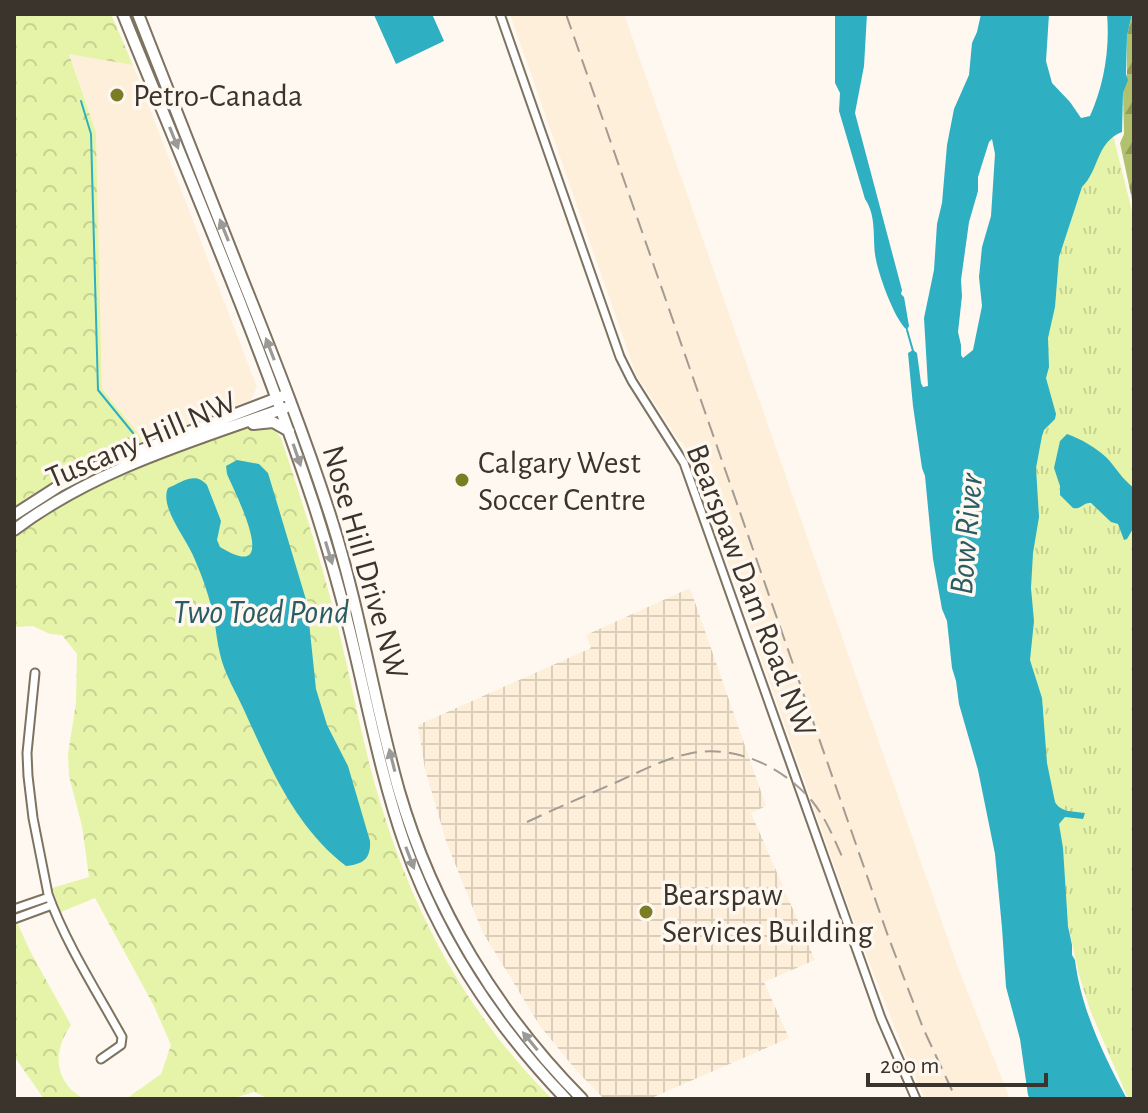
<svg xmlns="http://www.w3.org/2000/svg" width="1148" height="1113" viewBox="0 0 1148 1113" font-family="'Alegreya Sans',sans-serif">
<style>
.built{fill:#feefda}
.industrial{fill:url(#industrial-grid)}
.grass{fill:url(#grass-tufts)}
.forest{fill:url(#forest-firs)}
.park{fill:url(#park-crowns)}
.water{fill:#2eafc2;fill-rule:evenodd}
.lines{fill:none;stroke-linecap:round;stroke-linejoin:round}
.stream{stroke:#2eafc2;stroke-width:2}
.street-casing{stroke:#7e7260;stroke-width:11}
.secondary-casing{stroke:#7e7260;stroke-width:14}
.street{stroke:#fff;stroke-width:7}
.secondary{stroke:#fff;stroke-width:10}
.rail{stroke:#a29c94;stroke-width:2;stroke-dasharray:16 8;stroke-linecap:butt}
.oneway{fill:#9c9a96}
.poi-dot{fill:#7b7d25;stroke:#fef8f0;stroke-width:3}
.labels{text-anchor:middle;stroke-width:7;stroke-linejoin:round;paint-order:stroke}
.poi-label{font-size:32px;fill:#3a342d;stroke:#fef8f0;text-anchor:start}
.street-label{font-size:32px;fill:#3a342d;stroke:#fef8f0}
.water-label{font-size:34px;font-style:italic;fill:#295c65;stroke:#fef8f0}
</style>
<defs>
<pattern id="industrial-grid" width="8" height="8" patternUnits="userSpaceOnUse" patternTransform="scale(2)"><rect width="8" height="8" fill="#feefda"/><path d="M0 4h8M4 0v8" fill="none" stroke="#dacebb"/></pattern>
<pattern id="grass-tufts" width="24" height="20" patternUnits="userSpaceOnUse" patternTransform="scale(2)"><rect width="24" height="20" fill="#e6f4a9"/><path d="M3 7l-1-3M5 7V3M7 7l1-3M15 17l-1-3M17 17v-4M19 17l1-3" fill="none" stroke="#c6d292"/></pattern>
<pattern id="forest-firs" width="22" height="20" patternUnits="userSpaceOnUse" patternTransform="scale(2)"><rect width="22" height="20" fill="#b2c16d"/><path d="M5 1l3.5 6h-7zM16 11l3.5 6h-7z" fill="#929e5a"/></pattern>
<pattern id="park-crowns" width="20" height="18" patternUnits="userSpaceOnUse" patternTransform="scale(2)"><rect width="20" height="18" fill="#e6f4a9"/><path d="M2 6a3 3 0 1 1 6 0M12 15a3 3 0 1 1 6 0" fill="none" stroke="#c6d292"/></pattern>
</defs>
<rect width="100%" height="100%" fill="#fef8f0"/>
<path class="built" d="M510,14H624L957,965L1010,1099H925L910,1066L859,936L694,466L682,442L679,441L636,374Z
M69,53L133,65L257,387L251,400L142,442L141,437L102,389L96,132Z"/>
<path class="industrial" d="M690,588L766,806L751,813L815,960L764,982L789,1038L649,1099H604L576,1070L540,1026L482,931L446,841L425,769L418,725L591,648L586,635Z"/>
<path class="grass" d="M1112,131L1134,219V1099H1129L1127,1096L1090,1010L1079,975L1069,929L1024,657L1032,457L1051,266L1083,170Z"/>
<path class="forest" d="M1132,14H1134V209L1120,143L1124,134L1123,93L1127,78V36Z"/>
<path class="park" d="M14,14H111L133,65L69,54L96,132L102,389L141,437L142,442C97,459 53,478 14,507Z
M258,425L275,430L281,438C303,504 324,569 340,636C354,693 364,752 382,808C416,919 469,1016 552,1099H269L254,1092L231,1099H126L161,1074L171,1045L154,1006L95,898L61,912L52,888L89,877L82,826L69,776L68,754L76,703L77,654L62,635L50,634L33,626L14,627V535C25,526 38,519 50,511C114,470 186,446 258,425Z
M16,920L30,951L71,1025C52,1052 54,1082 84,1099H44L14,1056V921Z"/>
<path class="water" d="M377,14H432L444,41L396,64L374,15Z
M835,14H867L864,66L855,113L902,290L901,294L904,297L909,326L907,330C894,319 877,271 875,254C873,235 876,215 865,199L839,111L840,93L835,83Z
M981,14H1049L1046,61L1052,83L1070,102L1081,118L1090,116C1104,85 1110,49 1107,14H1132L1127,36L1126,74L1128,80L1123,93L1122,132C1096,142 1099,171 1082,187L1059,257L1055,307L1048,338L1049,367L1046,378L1056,414L1055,419L1044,430L1042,436L1036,468L1039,517L1033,553L1031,588L1034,621L1030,660L1042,698L1047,763L1055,802C1061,813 1074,811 1085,813L1083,819L1065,817L1059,824L1063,848L1068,926L1072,945V955L1075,960C1081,1009 1104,1056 1127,1099H1030L1028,1095L1020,1039L1006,987L1002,928L995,854L978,770L959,704L956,681L952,668L947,621L942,609L933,559L925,476L922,468L913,406L908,353L913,350L917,353L921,383L923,387L928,386L924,318L934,270L937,224L942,203L947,145L954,109L969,75L972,43L977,32ZM992,139L995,154L991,216L982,247L979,277L982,306L973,350L963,358L961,355V345L958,332L962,296L961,280L969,222L978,191V177L989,142Z
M1067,434C1083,440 1095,447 1107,458C1116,468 1123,480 1134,488V527L1127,539L1124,540L1118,524L1111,522L1091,503C1083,502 1081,510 1073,508L1060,495V486L1054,468L1060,441Z
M237,460L259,464L268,473L307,603L316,689L327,725L348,766L370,841C371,859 363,864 346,866C295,827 270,767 244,710C236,692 224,673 220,654C217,642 216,630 214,618C210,599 203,578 195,560C188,540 159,508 168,488C182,482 195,471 207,485L221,521L217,540L220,547C283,586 236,495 227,474L226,466Z"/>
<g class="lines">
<path class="stream" d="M81,101L91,134L98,390L133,433
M907,330L913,351"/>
<g class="street-casing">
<path id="street" d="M500,14L620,357L632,381L684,463L881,1018L916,1099
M35,673L27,753L28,776L33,818L48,894C65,942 97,992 122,1037L121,1045L101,1059
M14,909L49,897
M14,919L52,905"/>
</g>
<g class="secondary-casing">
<path id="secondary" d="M123,14C189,177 259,339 314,505C327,546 339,586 349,628C367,700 380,774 405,845C439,940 496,1026 566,1099
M138,14C173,102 208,190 242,278C274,358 306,439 332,521C360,610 374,702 399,791C433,908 497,1013 582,1099
M253,424L273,422L289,431
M14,515L59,486L94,468L283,396
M14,530C93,470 192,441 285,408"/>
</g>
<use href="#street" class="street"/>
<use href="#secondary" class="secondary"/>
<path class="rail" d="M566,14L888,936L923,1028L956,1099
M527,822C557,808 587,795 617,782C641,771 666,758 692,753C737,745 783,767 812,801C826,818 835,841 844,861"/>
</g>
<defs><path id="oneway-solid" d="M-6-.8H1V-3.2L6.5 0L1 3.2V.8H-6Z" transform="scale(2)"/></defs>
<g class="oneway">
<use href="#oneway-solid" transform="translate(174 138) rotate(68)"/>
<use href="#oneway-solid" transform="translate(224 230) rotate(-112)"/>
<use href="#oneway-solid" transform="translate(270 349) rotate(-111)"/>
<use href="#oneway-solid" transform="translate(297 455) rotate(71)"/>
<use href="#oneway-solid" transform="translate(329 553) rotate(73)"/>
<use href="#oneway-solid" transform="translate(392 760) rotate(-104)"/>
<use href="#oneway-solid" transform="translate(410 858) rotate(69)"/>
<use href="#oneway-solid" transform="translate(530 1041) rotate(-129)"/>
</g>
<g class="poi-dot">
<circle cx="117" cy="95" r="8"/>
<circle cx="462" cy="480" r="8"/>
<circle cx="646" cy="912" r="8"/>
</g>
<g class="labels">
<g class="poi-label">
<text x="133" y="106">Petro-Canada</text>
<text x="478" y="473">Calgary West<tspan x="478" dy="37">Soccer Centre</tspan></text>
<text x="662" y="905">Bearspaw<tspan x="662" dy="37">Services Building</tspan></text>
</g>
<g class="street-label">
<text transform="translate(141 439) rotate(-23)" y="11">Tuscany Hill NW</text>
<text transform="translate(366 562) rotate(74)" y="11">Nose Hill Drive NW</text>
<text transform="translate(752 590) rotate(69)" y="11">Bearspaw Dam Road NW</text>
</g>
<g class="water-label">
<text transform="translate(965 534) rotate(-85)" y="12">Bow River</text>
<text x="261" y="623">Two Toed Pond</text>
</g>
</g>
<rect width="1148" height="1113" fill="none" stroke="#3a342d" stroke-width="32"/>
<path d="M868 1073v12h178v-12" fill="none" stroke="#3a342d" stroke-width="4"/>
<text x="880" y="1073" font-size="24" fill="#3a342d" stroke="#fef8f0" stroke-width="6" paint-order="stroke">200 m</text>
</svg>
